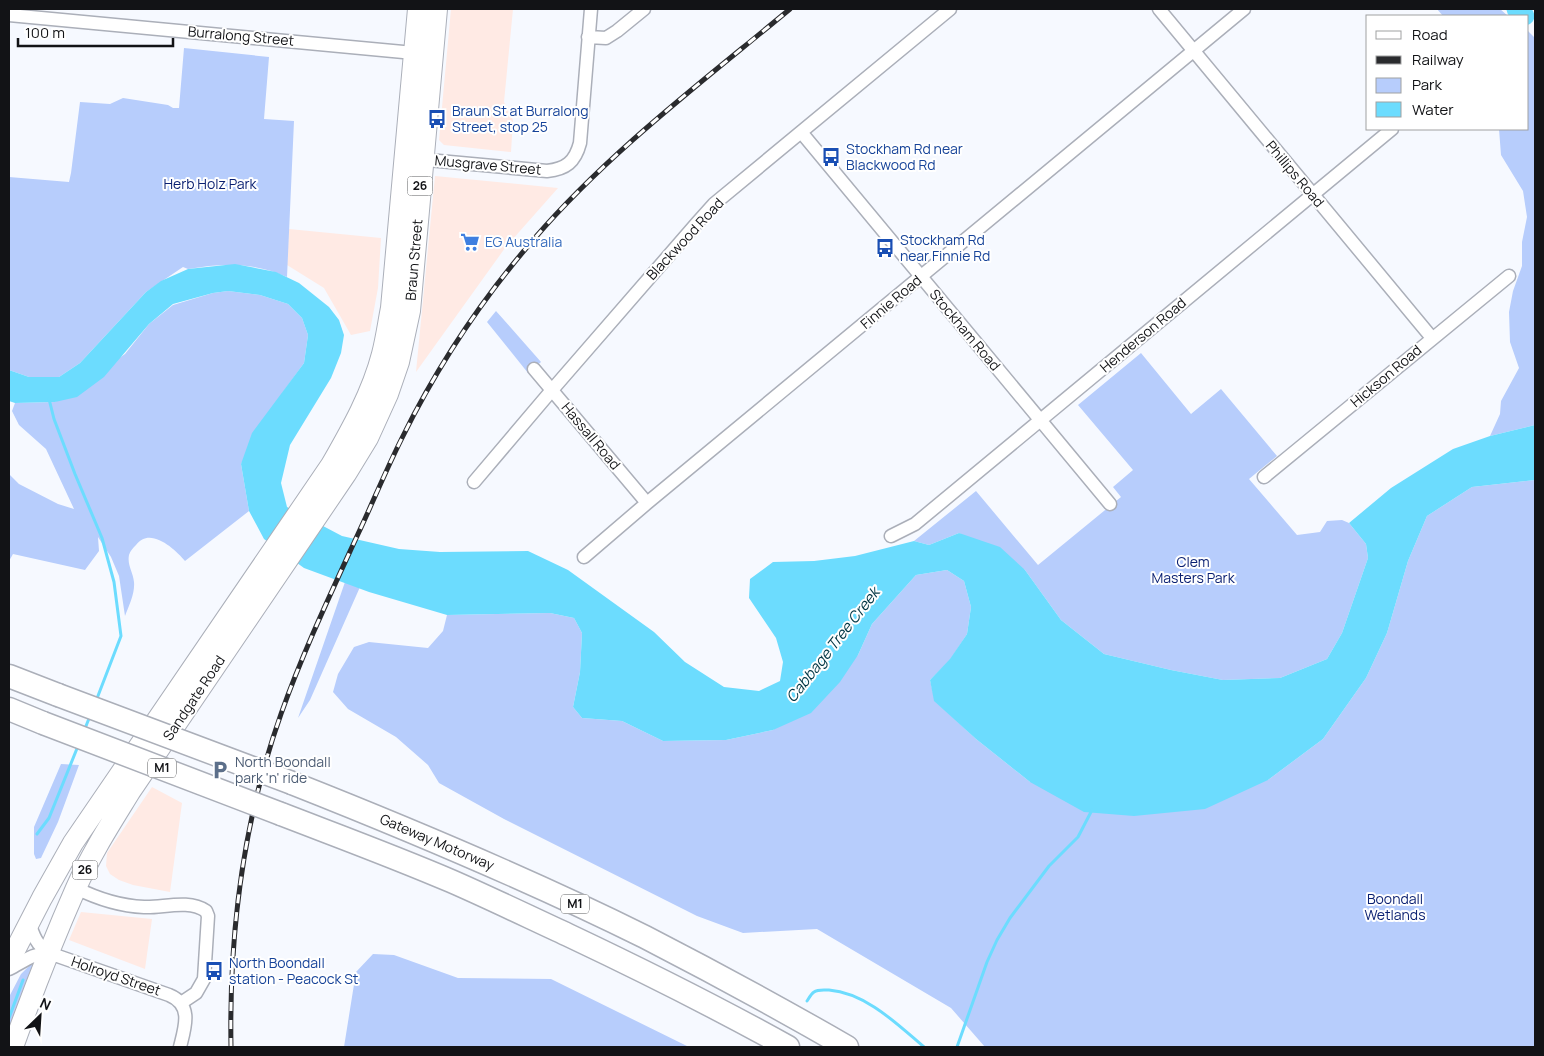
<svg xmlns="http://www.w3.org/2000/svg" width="1544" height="1056" viewBox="0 0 1544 1056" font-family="Manrope,sans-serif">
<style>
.commercial{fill:#ffeae4}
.green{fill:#b7cdfc}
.water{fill:#6cdcfe}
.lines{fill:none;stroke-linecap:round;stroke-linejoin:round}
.stream{stroke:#6cdcfe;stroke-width:3}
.river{stroke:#6cdcfe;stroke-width:19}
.minor-casing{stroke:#abafb9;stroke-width:15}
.trunk-casing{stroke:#abafb9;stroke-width:22}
.motorway-casing{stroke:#abafb9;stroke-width:25}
.minor{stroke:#fff;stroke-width:12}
.trunk{stroke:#fff;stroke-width:20}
.motorway{stroke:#fff;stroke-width:22}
.rail-casing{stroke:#2a2b2e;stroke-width:5}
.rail{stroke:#fff;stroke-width:3;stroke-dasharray:9;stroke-linecap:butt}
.motorway-bridge-casing{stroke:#abafb9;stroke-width:25;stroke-linecap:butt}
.motorway-bridge{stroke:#fff;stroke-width:22}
.labels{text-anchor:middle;stroke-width:4;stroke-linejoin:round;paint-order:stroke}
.shield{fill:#fff;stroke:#595a5c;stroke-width:1}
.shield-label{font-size:12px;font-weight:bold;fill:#121316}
.street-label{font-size:14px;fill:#121316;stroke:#fff}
.transit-label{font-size:14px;fill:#164399;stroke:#fff;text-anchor:start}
.park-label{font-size:14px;fill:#091f71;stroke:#fff}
.shop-label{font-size:14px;fill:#366cbe;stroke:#fff;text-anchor:start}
.service-label{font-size:14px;fill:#4e5e75;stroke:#fff;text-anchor:start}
.water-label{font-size:15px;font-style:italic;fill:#003644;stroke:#fff}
</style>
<rect width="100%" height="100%" fill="#f6f9ff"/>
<path class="commercial" d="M451,9H513L504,102L513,120L511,152L444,145L439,140Z
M435,176L558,188L505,248L416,372Z
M289,229L381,238L378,288L370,331L351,335L324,288L287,265Z
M152,787L182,803L170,892L133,885L119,880L110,874L106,866L107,853Z
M81,912L152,919L145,969L69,940Z"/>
<path class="green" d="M1437,9H1500L1508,16H1443Z
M1528,31L1535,38V425L1490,436L1500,414L1501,401L1519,368L1510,342L1509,312L1513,291L1522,266V242L1527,217L1523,191L1501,155L1499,129H1528Z
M184,48L269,57L264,119L294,121L287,277C254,262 222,263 188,269L183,267L146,292L80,363L59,377H29L9,370V177L69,182L71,173L80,102L110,104L123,98L168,105L173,108H179Z
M228,291L260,295L288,304L302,318L308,335L304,363L283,392L241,464L249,511L185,561C175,549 150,526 136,545C133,548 130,551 129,555C127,565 133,572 134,582C135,594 129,605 125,616L119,576L111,557L98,537L99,551L85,570L13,554L9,561V474L19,484L58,504L74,509L46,449L19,425L12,411L15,403L55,402L125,354L149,324L173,305L213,293Z
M496,311L541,362L528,373L487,322Z
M1141,353L1191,414L1221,389L1277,456L1249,479L1297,535L1320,532L1327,521L1342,520L1349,523L1366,544L1368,558L1342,633L1327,659L1280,678L1223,680L1171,670L1104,654L1061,620L1025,570L959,533L929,545L914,541L976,491L1038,565L1121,497L1113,487L1133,470L1078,405Z
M1535,480V1047H985L951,1008L817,929L743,933L697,916L504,819L439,783L428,765L396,737L348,709L333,692L338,674L354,647L369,642L428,648L443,631L447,615L550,613L574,618L582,633L580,672L573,707L582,718L622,721L663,741L726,740L773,730L858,655L872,624L916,575L947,570L964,581L971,607L967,634L950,660L930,680L935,701L976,739L1030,782L1268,780L1323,739L1366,678L1387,633L1408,561L1427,516L1472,487Z
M345,582L360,587L310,700L298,718Z
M61,764L79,765L58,822L41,858L36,859L34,854V827Z
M373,954L394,955L458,978L551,979L689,1047H344L356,972Z
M32,963L35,968L9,1047V997L21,974Z"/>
<path class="water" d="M235,264L276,272L299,283L329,307L339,320L344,335L341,353L331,378L290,445L281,483L287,507L342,536L399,549L440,552L528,551L568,570L654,632L685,662L724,687L759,691L780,681L783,662L776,638L749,598L750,579L773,562L814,561L855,556L914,541L929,545L959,533L1000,547L1025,570L1061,620L1104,654L1171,670L1223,680L1280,678L1327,659L1342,633L1368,558L1366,544L1349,523L1391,488L1453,449L1490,436L1535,425V480L1472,487L1427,516L1408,561L1387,633L1366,678L1323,739L1268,780L1205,809L1134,816L1084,812L1030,782L976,739L934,701L930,680L950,659L967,634L971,607L964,581L947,570L916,575L872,624L858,655L840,682L811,713L773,730L726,740L663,741L622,721L582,718L573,707L580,672L582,633L574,618L550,613L447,615L369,592L304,568L264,539L249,511L241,464L252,433L304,363L308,335L302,318L288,304L260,295L228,291L213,293L173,304L149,324L104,377L77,397L55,402L15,403L9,401V370L29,377H59L80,363L146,292L161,281L188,269Z"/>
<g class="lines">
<path class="stream" d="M49,399L54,419L75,474L102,538L114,582L121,636L96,701
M84,731L90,716
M37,834L49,818L78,746
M807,1001C809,998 811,994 814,992C818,989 824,990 829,990C866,993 897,1024 924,1047
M9,1018L23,980
M957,1047L987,962L997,940L1010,918L1049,866L1078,837L1092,810"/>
<path class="river" d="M1516,9L1525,16"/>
<g class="minor-casing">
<path id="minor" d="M1159,9L1432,338
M9,15L414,53
M588,37L606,38L617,31L644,9
M801,132L1110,504
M417,159L547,171C566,169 575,162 580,143L591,9
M534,369L647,503
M1264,477L1509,276
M474,482L552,390L697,223L714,204L950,9
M891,536L915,524L1392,129
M584,557L647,503L1244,9
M76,888C98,899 119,906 144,907C163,908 188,899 206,911L208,916L204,979L196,993L181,1003
M29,922C33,935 37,946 49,953L169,995C193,1005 185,1027 180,1047
M9,969C23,962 33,953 49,953"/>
</g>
<g class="trunk-casing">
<path id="trunk" d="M9,962L42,898L73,843L331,465C351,430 372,393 382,354C386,339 388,323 391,308L418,9
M13,1047C32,994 53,940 76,888C91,854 111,823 130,792L346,474L368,438L388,394L399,362L410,311L437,9"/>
</g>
<g class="motorway-casing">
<path id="motorway" d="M9,676L58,695
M9,709L43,723
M292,783C411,830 530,880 645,937C713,972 781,1009 847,1047
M281,814C338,836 395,857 451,881C490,898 529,917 568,935C642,970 716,1007 788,1047"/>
</g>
<use href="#minor" class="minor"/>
<use href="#trunk" class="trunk"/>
<use href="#motorway" class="motorway"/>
<g class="rail-casing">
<path id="rail" d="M231,1047C229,934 243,821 281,714C303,652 331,593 358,534C373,502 386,470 402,438C437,367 482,299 534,239C609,152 702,82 790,9"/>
</g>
<use href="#rail" class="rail"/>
<g class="motorway-bridge-casing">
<path id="motorway-bridge" d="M58,695L292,783
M43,723L281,814"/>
</g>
<use href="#motorway-bridge" class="motorway-bridge"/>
</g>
<defs>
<g id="bus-bare" transform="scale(1.5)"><path d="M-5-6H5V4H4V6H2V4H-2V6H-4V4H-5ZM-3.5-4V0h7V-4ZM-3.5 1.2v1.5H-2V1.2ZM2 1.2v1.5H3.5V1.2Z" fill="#1a4fb4" stroke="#fff" stroke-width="2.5" paint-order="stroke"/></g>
<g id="supermarket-bare" transform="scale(1.5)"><path d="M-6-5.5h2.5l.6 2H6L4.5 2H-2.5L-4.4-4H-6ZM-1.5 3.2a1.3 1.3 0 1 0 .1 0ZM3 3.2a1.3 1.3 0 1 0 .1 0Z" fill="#3f7fe0" stroke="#fff" stroke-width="2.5" paint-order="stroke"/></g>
<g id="parking-bare" transform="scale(1.5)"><path d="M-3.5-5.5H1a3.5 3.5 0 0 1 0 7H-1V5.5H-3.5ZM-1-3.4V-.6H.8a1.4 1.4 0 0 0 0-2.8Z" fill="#5c6f8a" stroke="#fff" stroke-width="2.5" paint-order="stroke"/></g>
</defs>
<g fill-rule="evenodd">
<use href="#bus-bare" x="437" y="119"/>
<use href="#bus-bare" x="831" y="157"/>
<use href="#supermarket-bare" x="470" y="242"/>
<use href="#bus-bare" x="885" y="248"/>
<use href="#parking-bare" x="220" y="770"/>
<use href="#bus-bare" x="214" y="971"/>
</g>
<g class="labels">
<g class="shield">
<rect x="407.5" y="176.5" width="25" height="19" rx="4"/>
<rect x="148" y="758.5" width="28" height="19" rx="4"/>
<rect x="72.5" y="860.5" width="25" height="19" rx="4"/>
<rect x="561" y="894.5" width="28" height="19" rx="4"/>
</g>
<g class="shield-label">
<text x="420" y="190">26</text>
<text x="162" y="772">M1</text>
<text x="85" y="874">26</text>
<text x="575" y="908">M1</text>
</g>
<g class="street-label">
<text transform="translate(241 36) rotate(5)" y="5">Burralong Street</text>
<text transform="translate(488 165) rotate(5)" y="5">Musgrave Street</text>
<text transform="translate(1295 174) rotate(50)" y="5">Phillips Road</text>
<text transform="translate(685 239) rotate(-47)" y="5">Blackwood Road</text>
<text transform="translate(414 260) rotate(-85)" y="5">Braun Street</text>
<text transform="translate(891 302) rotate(-40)" y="5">Finnie Road</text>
<text transform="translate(965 330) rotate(50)" y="5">Stockham Road</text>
<text transform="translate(1143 335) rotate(-40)" y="5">Henderson Road</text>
<text transform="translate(1386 376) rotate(-40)" y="5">Hickson Road</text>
<text transform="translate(591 436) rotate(50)" y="5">Hassall Road</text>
<text transform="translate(194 698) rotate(-56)" y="5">Sandgate Road</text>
<text transform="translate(437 842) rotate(23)" y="5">Gateway Motorway</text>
<text transform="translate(116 976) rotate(19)" y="5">Holroyd Street</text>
</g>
<g class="transit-label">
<text x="452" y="116">Braun St at Burralong<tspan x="452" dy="16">Street, stop 25</tspan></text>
<text x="846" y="154">Stockham Rd near<tspan x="846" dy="16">Blackwood Rd</tspan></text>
<text x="900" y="245">Stockham Rd<tspan x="900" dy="16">near Finnie Rd</tspan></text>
<text x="229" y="968">North Boondall<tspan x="229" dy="16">station - Peacock St</tspan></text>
</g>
<g class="park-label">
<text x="210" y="189">Herb Holz Park</text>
<text x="1193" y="567">Clem<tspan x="1193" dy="16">Masters Park</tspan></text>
<text x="1395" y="904">Boondall<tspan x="1395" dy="16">Wetlands</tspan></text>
</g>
<g class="shop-label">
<text x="485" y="247">EG Australia</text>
</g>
<g class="service-label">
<text x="235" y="767">North Boondall<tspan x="235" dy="16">park 'n' ride</tspan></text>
</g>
<g class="water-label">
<text transform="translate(833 645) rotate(-52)" y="5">Cabbage Tree Creek</text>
</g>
</g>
<rect width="1544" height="1056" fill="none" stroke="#121316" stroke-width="20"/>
<rect x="1366" y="15" width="162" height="115" fill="#ffffff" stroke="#a0a1a2"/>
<rect x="1376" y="31" width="25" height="8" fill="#ffffff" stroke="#a0a1a2"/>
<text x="1412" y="40" font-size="15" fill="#121316">Road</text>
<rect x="1376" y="56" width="25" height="8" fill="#2a2b2e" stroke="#a0a1a2"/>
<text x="1412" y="65" font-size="15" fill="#121316">Railway</text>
<rect x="1376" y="78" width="25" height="15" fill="#b7cdfc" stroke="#a0a1a2"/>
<text x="1412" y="90" font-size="15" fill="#121316">Park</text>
<rect x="1376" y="102" width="25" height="15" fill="#6cdcfe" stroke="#a0a1a2"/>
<text x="1412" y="115" font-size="15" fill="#121316">Water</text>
<g transform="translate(40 1016) rotate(25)" stroke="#ffffff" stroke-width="4" paint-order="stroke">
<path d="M0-4L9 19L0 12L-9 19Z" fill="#121316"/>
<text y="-8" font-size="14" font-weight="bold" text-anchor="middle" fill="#121316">N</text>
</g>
<path d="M18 38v8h155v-8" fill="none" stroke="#121316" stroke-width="2.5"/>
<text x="25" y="38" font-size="15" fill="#121316" stroke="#ffffff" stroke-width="4" paint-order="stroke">100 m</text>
</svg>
